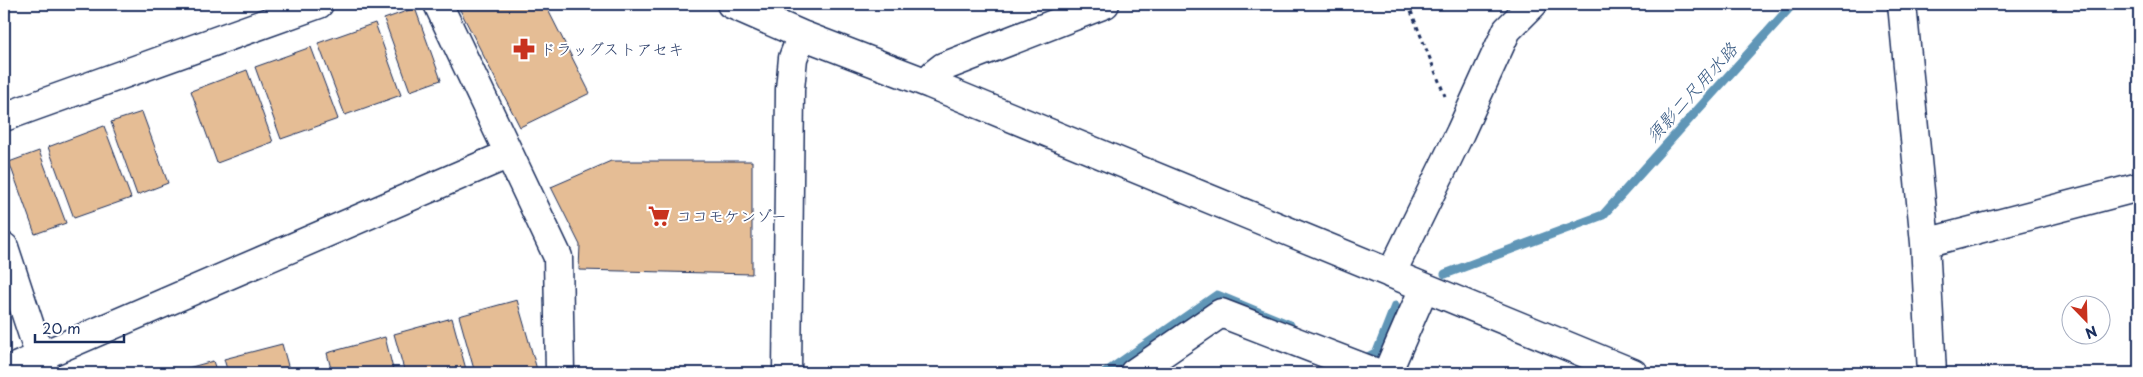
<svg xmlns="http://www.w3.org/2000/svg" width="2143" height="377" viewBox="0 0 2143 377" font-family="'Playpen Sans','Klee One',sans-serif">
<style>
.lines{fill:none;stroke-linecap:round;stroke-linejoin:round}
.stream{stroke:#6196b7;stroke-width:9}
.building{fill:#e5bd95;stroke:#1b2f5e}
.minor-casing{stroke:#1b2f5e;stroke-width:31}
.path{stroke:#1b2f5e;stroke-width:3;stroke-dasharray:4 4;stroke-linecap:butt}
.minor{stroke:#fff;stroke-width:28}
.labels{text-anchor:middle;stroke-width:4;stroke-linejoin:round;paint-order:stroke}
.poi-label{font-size:16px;fill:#1b2f5e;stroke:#fff;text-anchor:start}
.water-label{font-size:18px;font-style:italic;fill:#385a83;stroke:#fff}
</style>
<rect width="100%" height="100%" fill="#fff"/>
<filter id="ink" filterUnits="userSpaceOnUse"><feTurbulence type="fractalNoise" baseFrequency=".02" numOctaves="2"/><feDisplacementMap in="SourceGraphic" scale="10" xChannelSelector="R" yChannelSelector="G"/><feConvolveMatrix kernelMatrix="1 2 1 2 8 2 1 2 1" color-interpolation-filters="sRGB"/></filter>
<g filter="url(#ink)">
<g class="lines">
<path class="stream" d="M1445,274L1603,215L1793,4
M1359,355L1366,358L1377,352L1395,306
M1105,373L1217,295L1290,325"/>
</g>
<path class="building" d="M457,4H545L590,93L520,127Z
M415,8L441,80L410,91L384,19Z
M375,23L401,95L345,115L318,43Z
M311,47L338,119L281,139L255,67Z
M247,70L273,142L217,163L191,91Z
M142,112L168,183L137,195L111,122Z
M104,126L131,198L74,218L48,147Z
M39,151L66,223L35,234L9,162Z
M611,161H752V274L579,270L580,245L551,187Z
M517,300L538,373H475L459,316Z
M452,318L467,373H405L394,334Z
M385,337L394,373H332L327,353Z
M282,344L290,373H228L224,359Z
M213,361L217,373H170Z"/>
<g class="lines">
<g class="minor-casing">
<path id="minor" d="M438,4L558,257L560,373
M731,4L802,35L930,84L1633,373
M1902,4L1925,243L1932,373
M930,84L934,74L943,67L1105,4
M4,117L319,4
M1925,243L2139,187
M4,247L45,372
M1391,274L1460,133L1507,30L1533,4
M4,372L509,154
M787,373L790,89L793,58L802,35
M1134,373L1221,313L1377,373
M1387,373L1424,288"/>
</g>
<path class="path" d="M1408,4L1445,96"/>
<use href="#minor" class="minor"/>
</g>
</g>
<defs>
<g id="pharmacy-bare" transform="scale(1.725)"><path d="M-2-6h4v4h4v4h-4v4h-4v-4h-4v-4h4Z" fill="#c8321e" stroke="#fff" stroke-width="2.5" paint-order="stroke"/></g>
<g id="supermarket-bare" transform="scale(1.725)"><path d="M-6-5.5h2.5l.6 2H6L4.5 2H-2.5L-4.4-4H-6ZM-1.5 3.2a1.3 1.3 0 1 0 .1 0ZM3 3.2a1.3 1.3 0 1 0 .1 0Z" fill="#c8321e" stroke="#fff" stroke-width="2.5" paint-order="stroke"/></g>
</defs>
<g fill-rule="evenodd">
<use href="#pharmacy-bare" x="524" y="49"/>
<use href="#supermarket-bare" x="659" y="216"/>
</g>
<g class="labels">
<g class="poi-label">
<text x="540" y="55">ドラッグストアセキ</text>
<text x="676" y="222">ココモケンゾー</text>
</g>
<g class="water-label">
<text transform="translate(1692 93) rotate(-48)" y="6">須影二尺用水路</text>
</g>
</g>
<rect width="2143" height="377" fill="none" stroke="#fff" stroke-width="20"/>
<rect x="10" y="10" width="2123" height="357" fill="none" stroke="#1b2f5e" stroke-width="2" filter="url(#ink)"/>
<g transform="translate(2086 320) rotate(157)"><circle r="24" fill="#ffffff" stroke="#a4acbf"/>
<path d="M0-4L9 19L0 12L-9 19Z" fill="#c8321e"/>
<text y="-8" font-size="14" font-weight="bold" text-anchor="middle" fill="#1b2f5e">N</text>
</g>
<path d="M35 334v8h89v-8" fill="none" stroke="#1b2f5e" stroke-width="2.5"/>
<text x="42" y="334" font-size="15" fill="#1b2f5e" stroke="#ffffff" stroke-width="4" paint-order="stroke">20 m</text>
</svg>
